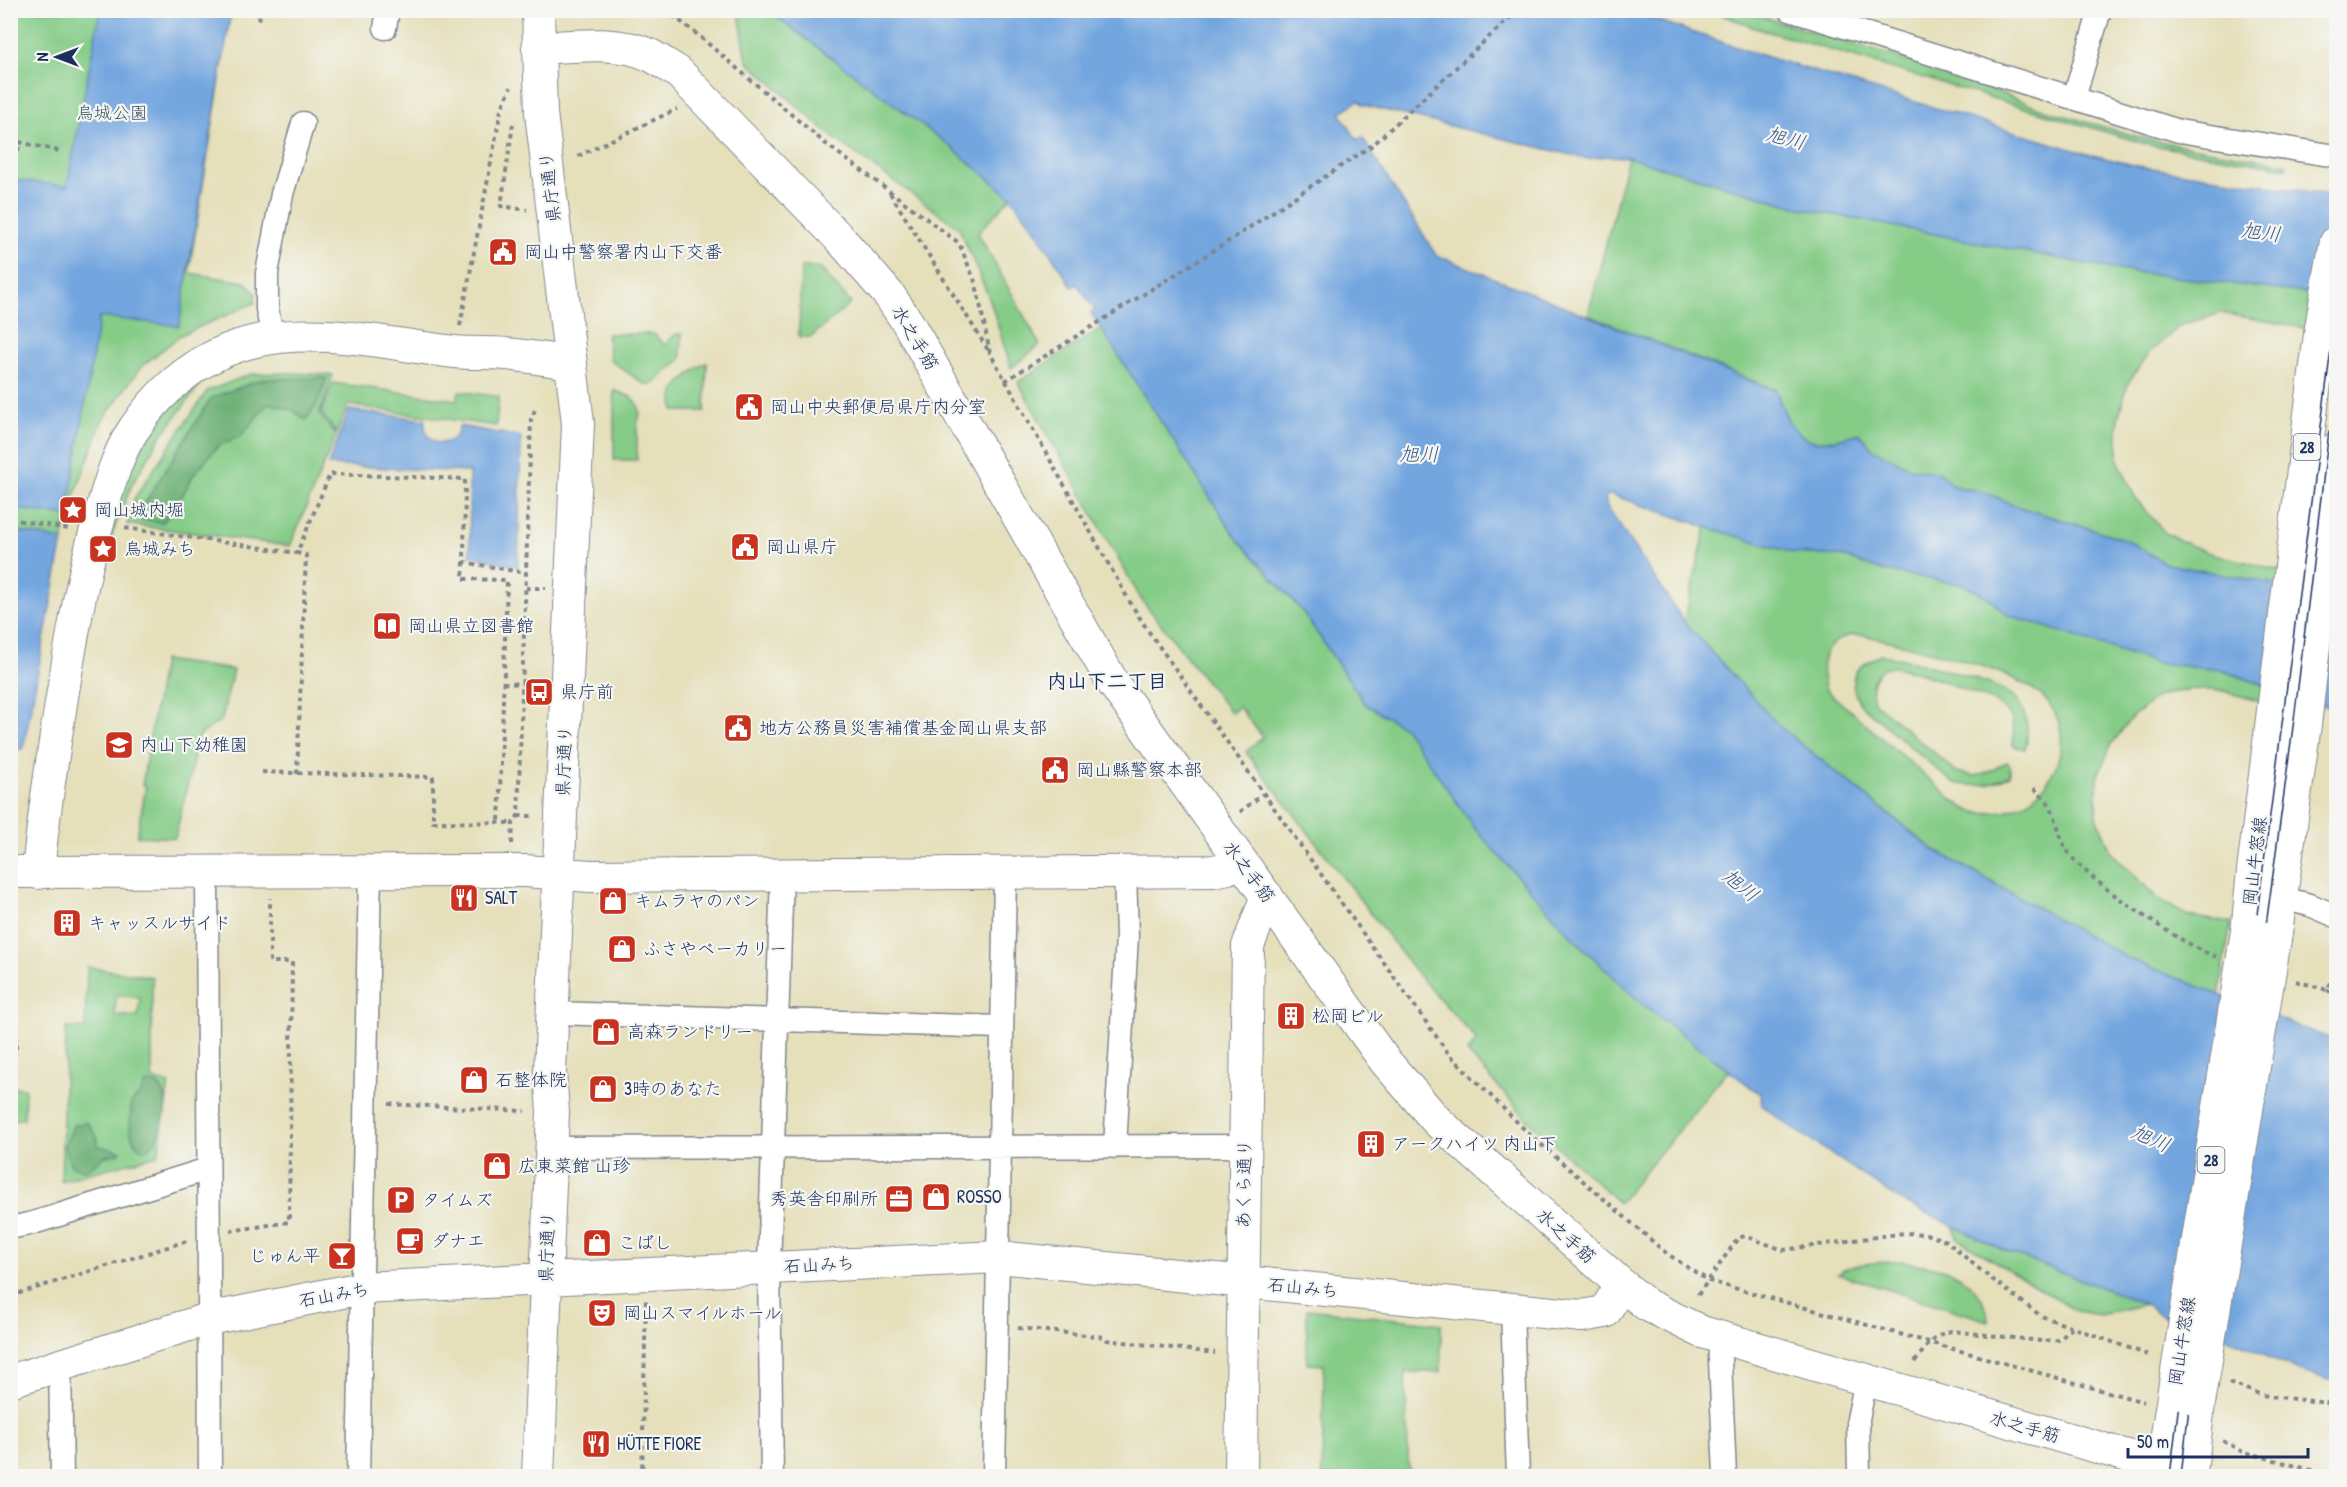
<svg xmlns="http://www.w3.org/2000/svg" width="2347" height="1487" viewBox="0 0 2347 1487" font-family="'Patrick Hand','Klee One',sans-serif">
<style>
.green{fill:#85cc87;stroke:#507e72;stroke-width:1.5;fill-rule:evenodd}
.forest{fill:#6cb074;stroke:#447069;stroke-width:1.5}
.water{fill:#73a6df;stroke:#476a9e;stroke-width:1.5}
.lines{fill:none;stroke-linecap:round;stroke-linejoin:round}
.street-casing{stroke:#80878c;stroke-width:25}
.secondary-casing{stroke:#80878c;stroke-width:34}
.primary-casing{stroke:#80878c;stroke-width:35}
.path{stroke:#80878c;stroke-width:4;stroke-dasharray:4.5 4.5;stroke-linecap:butt}
.street{stroke:#fff;stroke-width:22}
.secondary{stroke:#fff;stroke-width:32}
.primary{stroke:#fff;stroke-width:33}
.tram{stroke:#1b2f5e;stroke-width:1.5}
.primary-bridge-casing{stroke:#80878c;stroke-width:35;stroke-linecap:butt}
.primary-bridge{stroke:#fff;stroke-width:33}
.labels{text-anchor:middle;stroke-width:4.5;stroke-linejoin:round;paint-order:stroke}
.shield{fill:#f6f6f2;stroke:#5d6b8a;stroke-width:1.5}
.shield-label{font-size:16px;font-weight:bold;fill:#1b2f5e}
.park-label{font-size:18px;fill:#365668;stroke:#f6f6f2}
.street-label{font-size:18px;fill:#1b2f5e;stroke:#f6f6f2}
.poi-label{font-size:18px;fill:#1b2f5e;stroke:#f6f6f2;text-anchor:start}
.water-label{font-size:20px;font-style:italic;fill:#3a598b;stroke:#f6f6f2}
.neighbourhood-label{font-size:20px;font-weight:bold;fill:#1b2f5e;stroke:#f6f6f2}
</style>
<rect width="100%" height="100%" fill="#f6f6f2"/>
<filter id="ink" filterUnits="userSpaceOnUse"><feTurbulence type="fractalNoise" baseFrequency=".0167" numOctaves="2"/><feDisplacementMap in="SourceGraphic" scale="12" xChannelSelector="R" yChannelSelector="G"/><feConvolveMatrix kernelMatrix="1 2 1 2 8 2 1 2 1" color-interpolation-filters="sRGB"/></filter>
<filter id="wash" filterUnits="userSpaceOnUse"><feTurbulence type="fractalNoise" baseFrequency=".008" numOctaves="4" result="noise"/><feDisplacementMap in="SourceGraphic" scale="24" xChannelSelector="R" yChannelSelector="G"/><feGaussianBlur stdDeviation="1.35" result="paint"/><feColorMatrix in="noise" values="0 0 0 0 0 0 0 0 0 0 0 0 0 0 0 0 0 1.4 0 .05"/><feComposite in="paint" operator="in"/></filter>
<g filter="url(#wash)">
<rect width="100%" height="100%" fill="#e5dfba"/>
<path class="green" d="M11,11H231L189,273L245,282L256,293L255,303L181,335L141,367L103,419L67,516L23,749H11Z
M729,11H769L946,143L1011,197L978,233L1040,345L1011,368L990,300L959,228L831,136L747,61L739,13Z
M1712,11H1742L1947,72L2045,110L2146,139L2286,164V168L2146,144L1756,28Z
M1628,157L1800,208L2119,270L2314,294L2310,329L2221,313L2181,325L2150,352L2128,383L2118,418V460L2136,499L2166,534L2206,552L2282,571L2280,585L2166,564L2127,540L2019,507L1984,492L1953,486L1939,473L1910,468L1874,450L1859,434C1848,435 1838,440 1827,441C1795,446 1784,415 1776,390L1588,315Z
M801,267H819L851,303L811,337H799Z
M1101,328L1235,536L1303,612L1365,704L1405,728L1476,830L1576,941L1640,1002L1728,1070L1619,1203L1527,1119L1467,1052L1477,1040L1419,976L1246,752L1263,737L1239,707L1231,713L1141,599L1018,382Z
M607,334H654L664,345L676,334H682L681,359L652,385L644,384L610,360Z
M707,363L705,411H674C673,404 672,396 675,390C680,382 698,366 707,363Z
M289,373L333,375L319,414L336,435L290,546L127,524L135,497L207,391L251,374Z
M197,383L199,386L161,436L132,484L109,543L104,540C117,503 126,461 151,430C164,413 181,398 197,383Z
M333,383L457,400L459,391L499,397L496,426L348,405L337,433L321,413Z
M614,390L631,397L638,405L640,414L637,424V460H614Z
M1706,527L1794,553L1841,556L1880,570L1965,585L1988,597L2006,614L2157,663L2221,670L2266,686L2264,703L2224,691L2191,689L2158,696L2132,717L2111,745L2097,778V816L2111,852L2159,900L2188,916L2231,923L2219,996L2127,958L1933,849L1780,727L1684,622ZM1851,635H1864C1910,647 2009,666 2042,696C2085,736 2050,808 1996,812C1987,813 1977,814 1969,810C1963,808 1958,803 1953,800L1826,690C1818,663 1822,643 1851,635Z
M1881,655C1904,658 2000,682 2014,697C2027,711 2030,732 2025,749L2013,746C2015,721 2014,714 1993,701C1973,693 1903,663 1886,667C1880,669 1876,675 1873,681C1871,689 1872,696 1875,703L1957,772L1974,776L1985,774L2007,762L2010,765V775C1991,786 1974,787 1953,783L1860,704C1845,676 1855,666 1881,655Z
M163,660L233,670L222,719L199,736L175,838L137,836L146,786L142,785Z
M87,967L152,977V1079L169,1084L158,1155L61,1181L66,1028H85ZM116,995L140,998L138,1017L115,1015Z
M11,1087L25,1088L24,1119H11Z
M1953,1226L2003,1250L2145,1304L2100,1315L2076,1311L1958,1239Z
M1902,1261C1917,1265 1934,1266 1949,1271C1967,1278 1989,1300 1988,1321L1838,1274C1854,1261 1882,1263 1902,1261Z
M1307,1309L1441,1324V1372H1405L1409,1476H1322L1324,1365L1307,1364Z"/>
<path class="forest" d="M327,378L317,404L306,420L292,410L268,403L241,436L218,446L194,474L176,507L162,523L140,519L139,512L211,398L262,379Z
M145,1083L157,1084C160,1087 164,1092 165,1097C168,1112 159,1145 145,1150C125,1143 131,1121 131,1103L140,1094Z
M87,1122L97,1137L98,1146L121,1151L118,1154L105,1156L85,1171L71,1165L64,1147L74,1125Z"/>
<path class="water" d="M100,11H231L179,326L99,317L67,516L11,508V180L67,186Z
M769,11H1630L1748,51L2084,153L2138,166L2336,196V295L2314,294L2119,270L1800,208L1628,157L1605,156L1588,159L1363,105L1359,100L1340,113L1357,140L1362,137L1436,255L1776,391C1784,415 1795,446 1827,441C1838,440 1848,435 1859,434L1874,450L1910,468L1939,473L1953,486L1984,492L2019,507L2127,540L2166,564L2280,585L2336,600V710L2221,670L2157,663L2006,614L1988,597L1965,585L1880,570L1841,556L1794,553L1706,527L1609,494L1605,498L1607,507L1684,622L1780,727L1932,849L2127,958L2336,1041V1382L2299,1371L2223,1336L2164,1317L2145,1304L2003,1250L1900,1200L1778,1118L1762,1105L1761,1095L1640,1002L1576,941L1476,830L1405,728L1365,704L1303,612L1235,536L1091,313L1095,310L1077,284L1072,287L1034,228L1011,197L946,143Z
M349,410L425,420C424,431 428,439 438,443C449,443 458,438 459,426L521,437L518,567L470,555L469,472L328,465Z
M11,530L63,540L23,749H11Z"/>
</g>
<g filter="url(#ink)">
<g class="lines">
<g class="street-casing">
<path id="street" d="M1790,10L2179,131L2336,156
M385,28L388,10
M2074,98L2100,10
M273,338L267,309V273L282,194L303,123
M207,871L210,1476
M2281,898L2310,905L2336,916
M553,1013L1001,1027
M1115,1147L1127,936L1125,872
M551,1148L1244,1146
M10,1228L33,1223L208,1169
M1512,1310L1518,1476
M1719,1337L1725,1476
M60,1365L62,1476
M358,1476L370,871
M772,1476L769,1267L782,874
M994,1476L1005,873
M1859,1476L1858,1419L1866,1380"/>
</g>
<g class="secondary-casing">
<path id="secondary" d="M538,48C574,46 616,40 650,55C660,60 669,67 678,72L842,241L889,295L908,323L1113,683L1385,1061L1437,1121L1621,1284L1647,1305L1702,1332L2186,1473
M10,872L525,871L590,876L1214,871L1228,868L1240,861
M38,873C43,814 53,756 62,697C73,632 83,569 103,506C110,481 118,454 132,432C161,387 203,353 256,341C318,326 393,345 455,352C472,354 489,352 506,354C528,356 550,360 571,363
M10,1381L208,1319L362,1288L998,1257L1582,1316L1605,1312L1621,1284
M538,1476L553,1112L550,1071L578,423L541,113L538,10
M1241,1476L1248,946L1267,896"/>
</g>
<g class="primary-casing">
<path id="primary" d="M2248,928L2253,875L2321,330L2336,243
M2275,936L2305,721L2336,449
M2161,1476L2174,1393
M2190,1476L2199,1400"/>
</g>
<path class="path" d="M665,10L692,30L826,144L959,243L976,284L990,353L1131,604L1149,632L1448,1053L1528,1133L1666,1253L1709,1281L2144,1402
M259,20L261,10
M513,124L501,206L527,210
M10,151L18,152L19,142L59,151
M578,156L677,109
M890,193L988,350
M460,326L501,110L511,87
M1005,381L1232,239L1374,144L1518,10
M10,519L69,529
M125,528L297,553
M464,562L463,579L507,580L499,823
M526,588H546
M503,683L522,684
M262,772L433,777V822L513,823
M297,774L306,555L297,553L330,474L465,479L464,562L526,573
M2034,788C2038,793 2043,797 2047,801C2058,816 2058,837 2068,852C2087,881 2184,946 2217,957
M1240,812L1263,794
M518,816H535
M512,844L513,823L518,816L531,419L535,410
M2296,981L2327,990L2336,968
M2327,990L2336,994
M10,993L16,999V1054
M389,1104L525,1111
M230,1231L289,1222L292,962H270V898
M1698,1295L1738,1238L1745,1236L1783,1250L1904,1233L1926,1234L1946,1241L1984,1273L2041,1316L2151,1356
M10,1296L187,1241
M1018,1328L1105,1337L1107,1340L1215,1353
M1915,1362C1925,1348 1933,1335 1951,1331L2042,1341L2059,1340L2072,1328
M2229,1383L2262,1395L2336,1404
M2223,1441L2241,1451L2333,1476
M642,1476L646,1300"/>
<use href="#street" class="street"/>
<use href="#secondary" class="secondary"/>
<use href="#primary" class="primary"/>
<path class="tram" d="M2170,1476L2180,1395L2255,930L2336,311
M2181,1476L2190,1400L2265,933L2295,712L2329,431"/>
<g class="primary-bridge-casing">
<path id="primary-bridge" d="M2174,1393L2248,928
M2199,1400L2275,936"/>
</g>
<use href="#primary-bridge" class="primary-bridge"/>
</g>
</g>
<defs>
<g id="civic-square" transform="scale(1.5)"><rect x="-9" y="-9" width="18" height="18" rx="4" fill="#c8321e" stroke="#f6f6f2"/><path d="M-.6-6.5H3V-4.5H.6V-3L4-1V1h2V6H-6V1h2V-1L-.6-3ZM-1.2 2.5V6h2.4V2.5Z" fill="#fff"/></g>
<g id="sight-square" transform="scale(1.5)"><rect x="-9" y="-9" width="18" height="18" rx="4" fill="#c8321e" stroke="#f6f6f2"/><path d="M0-6L1.8-2.2L6-1.7L2.9 1.2L3.7 5.4L0 3.3L-3.7 5.4L-2.9 1.2L-6-1.7L-1.8-2.2Z" fill="#fff"/></g>
<g id="library-square" transform="scale(1.5)"><rect x="-9" y="-9" width="18" height="18" rx="4" fill="#c8321e" stroke="#f6f6f2"/><path d="M-6-4Q-3-5.5-.7-3.5V5Q-3 3-6 4ZM6-4Q3-5.5 .7-3.5V5Q3 3 6 4Z" fill="#fff"/></g>
<g id="bus-square" transform="scale(1.5)"><rect x="-9" y="-9" width="18" height="18" rx="4" fill="#c8321e" stroke="#f6f6f2"/><path d="M-5-6H5V4H4V6H2V4H-2V6H-4V4H-5ZM-3.5-4V0h7V-4ZM-3.5 1.2v1.5H-2V1.2ZM2 1.2v1.5H3.5V1.2Z" fill="#fff"/></g>
<g id="school-square" transform="scale(1.5)"><rect x="-9" y="-9" width="18" height="18" rx="4" fill="#c8321e" stroke="#f6f6f2"/><path d="M0-5L7-2L0 1L-7-2ZM-4 1L0 2.5L4 1V4Q0 6-4 4Z" fill="#fff"/></g>
<g id="restaurant-square" transform="scale(1.5)"><rect x="-9" y="-9" width="18" height="18" rx="4" fill="#c8321e" stroke="#f6f6f2"/><path d="M-5-6h1v4h1v-4h1v4h1v-4h1v5L-1.5 .5V6h-2V.5L-5-1ZM5-6V6H3V1.5H1.5Q1.5-4 5-6Z" fill="#fff"/></g>
<g id="shop-square" transform="scale(1.5)"><rect x="-9" y="-9" width="18" height="18" rx="4" fill="#c8321e" stroke="#f6f6f2"/><path d="M-5-2.5h2.3a2.7 3.5 0 0 1 5.4 0H5L5.5 6h-11ZM-1.5-2.5h3a1.5 2.3 0 0 0-3 0Z" fill="#fff"/></g>
<g id="building-square" transform="scale(1.5)"><rect x="-9" y="-9" width="18" height="18" rx="4" fill="#c8321e" stroke="#f6f6f2"/><path d="M-4-6H4V6H1V3H-1V6H-4ZM-2.5-4.3h1.7v1.8h-1.7ZM.8-4.3h1.7v1.8H.8ZM-2.5-1h1.7V.8h-1.7ZM.8-1h1.7V.8H.8Z" fill="#fff"/></g>
<g id="office-square" transform="scale(1.5)"><rect x="-9" y="-9" width="18" height="18" rx="4" fill="#c8321e" stroke="#f6f6f2"/><path d="M-6-3h4V-5.5h4V-3h4V5H-6ZM-1-4.5V-3h2v-1.5ZM-6 0V1H6V0Z" fill="#fff"/></g>
<g id="parking-square" transform="scale(1.5)"><rect x="-9" y="-9" width="18" height="18" rx="4" fill="#c8321e" stroke="#f6f6f2"/><path d="M-3.5-5.5H1a3.5 3.5 0 0 1 0 7H-1V5.5H-3.5ZM-1-3.4V-.6H.8a1.4 1.4 0 0 0 0-2.8Z" fill="#fff"/></g>
<g id="cafe-square" transform="scale(1.5)"><rect x="-9" y="-9" width="18" height="18" rx="4" fill="#c8321e" stroke="#f6f6f2"/><path d="M-5.5-4.5H6V0H3Q3 3.5 0 3.5H-2.5Q-5.5 3.5-5.5 0ZM3-3.2v2h1.7v-2ZM-6 4.5H4V6H-6Z" fill="#fff"/></g>
<g id="bar-square" transform="scale(1.5)"><rect x="-9" y="-9" width="18" height="18" rx="4" fill="#c8321e" stroke="#f6f6f2"/><path d="M-6-5H6L.8 .8V4.5H3.5V6h-7V4.5H-.8V.8Z" fill="#fff"/></g>
<g id="theatre-square" transform="scale(1.5)"><rect x="-9" y="-9" width="18" height="18" rx="4" fill="#c8321e" stroke="#f6f6f2"/><path d="M-5-5.5Q0-4 5-5.5V0Q5 5 0 6Q-5 5-5 0ZM-3.3-2.5H-1v1.5H-3.3ZM1-2.5H3.3v1.5H1ZM-2.8 1Q0 5.5 2.8 1Z" fill="#fff"/></g>
</defs>
<g fill-rule="evenodd">
<use href="#civic-square" x="503" y="252"/>
<use href="#civic-square" x="749" y="407"/>
<use href="#sight-square" x="73" y="510"/>
<use href="#civic-square" x="745" y="547"/>
<use href="#sight-square" x="103" y="549"/>
<use href="#library-square" x="387" y="626"/>
<use href="#bus-square" x="539" y="692"/>
<use href="#civic-square" x="738" y="728"/>
<use href="#school-square" x="119" y="745"/>
<use href="#civic-square" x="1055" y="770"/>
<use href="#restaurant-square" x="464" y="898"/>
<use href="#shop-square" x="613" y="901"/>
<use href="#building-square" x="67" y="923"/>
<use href="#shop-square" x="622" y="949"/>
<use href="#building-square" x="1291" y="1016"/>
<use href="#shop-square" x="606" y="1032"/>
<use href="#shop-square" x="474" y="1080"/>
<use href="#shop-square" x="603" y="1089"/>
<use href="#building-square" x="1371" y="1144"/>
<use href="#shop-square" x="497" y="1166"/>
<use href="#shop-square" x="936" y="1197"/>
<use href="#office-square" x="899" y="1199"/>
<use href="#parking-square" x="401" y="1200"/>
<use href="#cafe-square" x="410" y="1241"/>
<use href="#shop-square" x="597" y="1243"/>
<use href="#bar-square" x="342" y="1256"/>
<use href="#theatre-square" x="602" y="1313"/>
<use href="#restaurant-square" x="596" y="1444"/>
</g>
<g class="labels">
<g class="shield">
<rect x="2293.5" y="434" width="27" height="26" rx="4.5"/>
<rect x="2197.5" y="1147" width="27" height="26" rx="4.5"/>
</g>
<g class="shield-label">
<text x="2307" y="453">28</text>
<text x="2211" y="1166">28</text>
</g>
<g class="park-label">
<text x="112" y="119">烏城公園</text>
</g>
<g class="street-label">
<text transform="translate(550 187) rotate(-97)" y="6">県庁通り</text>
<text transform="translate(915 338) rotate(59)" y="6">水之手筋</text>
<text transform="translate(564 761) rotate(-88)" y="6">県庁通り</text>
<text transform="translate(2255 861) rotate(-83)" y="6">岡山牛窓線</text>
<text transform="translate(1249 872) rotate(53)" y="6">水之手筋</text>
<text transform="translate(1244 1184) rotate(-89)" y="6">あくら通り</text>
<text transform="translate(1566 1236) rotate(42)" y="6">水之手筋</text>
<text transform="translate(547 1247) rotate(-88)" y="6">県庁通り</text>
<text transform="translate(819 1265) rotate(-3)" y="6">石山みち</text>
<text transform="translate(1303 1288) rotate(6)" y="6">石山みち</text>
<text transform="translate(334 1295) rotate(-10)" y="6">石山みち</text>
<text transform="translate(2182 1341) rotate(-81)" y="6">岡山牛窓線</text>
<text transform="translate(2025 1427) rotate(16)" y="6">水之手筋</text>
</g>
<g class="poi-label">
<text x="524" y="258">岡山中警察署内山下交番</text>
<text x="770" y="413">岡山中央郵便局県庁内分室</text>
<text x="94" y="516">岡山城内堀</text>
<text x="766" y="553">岡山県庁</text>
<text x="124" y="555">烏城みち</text>
<text x="408" y="632">岡山県立図書館</text>
<text x="560" y="698">県庁前</text>
<text x="759" y="734">地方公務員災害補償基金岡山県支部</text>
<text x="140" y="751">内山下幼稚園</text>
<text x="1076" y="776">岡山縣警察本部</text>
<text x="485" y="904">SALT</text>
<text x="634" y="907">キムラヤのパン</text>
<text x="88" y="929">キャッスルサイド</text>
<text x="643" y="955">ふさやベーカリー</text>
<text x="1312" y="1022">松岡ビル</text>
<text x="627" y="1038">高森ランドリー</text>
<text x="495" y="1086">石整体院</text>
<text x="624" y="1095">3時のあなた</text>
<text x="1392" y="1150">アークハイツ 内山下</text>
<text x="518" y="1172">広東菜館 山珍</text>
<text x="957" y="1203">ROSSO</text>
<text x="878" y="1205" text-anchor="end">秀英舎印刷所</text>
<text x="422" y="1206">タイムズ</text>
<text x="431" y="1247">ダナエ</text>
<text x="618" y="1249">こばし</text>
<text x="321" y="1262" text-anchor="end">じゅん平</text>
<text x="623" y="1319">岡山スマイルホール</text>
<text x="617" y="1450">HÜTTE FIORE</text>
</g>
<g class="water-label">
<text transform="translate(1786 138) rotate(15)" y="7">旭川</text>
<text transform="translate(2261 232) rotate(7)" y="7">旭川</text>
<text x="1419" y="461">旭川</text>
<text transform="translate(1741 885) rotate(39)" y="7">旭川</text>
<text transform="translate(2151 1138) rotate(24)" y="7">旭川</text>
</g>
<g class="neighbourhood-label">
<text x="1107" y="688">内山下二丁目</text>
</g>
</g>
<rect width="2347" height="1487" fill="none" stroke="#f6f6f2" stroke-width="36"/>
<g transform="translate(57 57) rotate(270)" stroke="#f6f6f2" stroke-width="4.5" paint-order="stroke">
<path d="M0-4.5L10 22L0 15L-10 22Z" fill="#1b2f5e"/>
<text y="-9" font-size="16" font-weight="bold" text-anchor="middle" fill="#1b2f5e">N</text>
</g>
<path d="M2128 1448v9h180v-9" fill="none" stroke="#1b2f5e" stroke-width="3"/>
<text x="2137" y="1448" font-size="18" fill="#1b2f5e" stroke="#f6f6f2" stroke-width="4.5" paint-order="stroke">50 m</text>
</svg>
